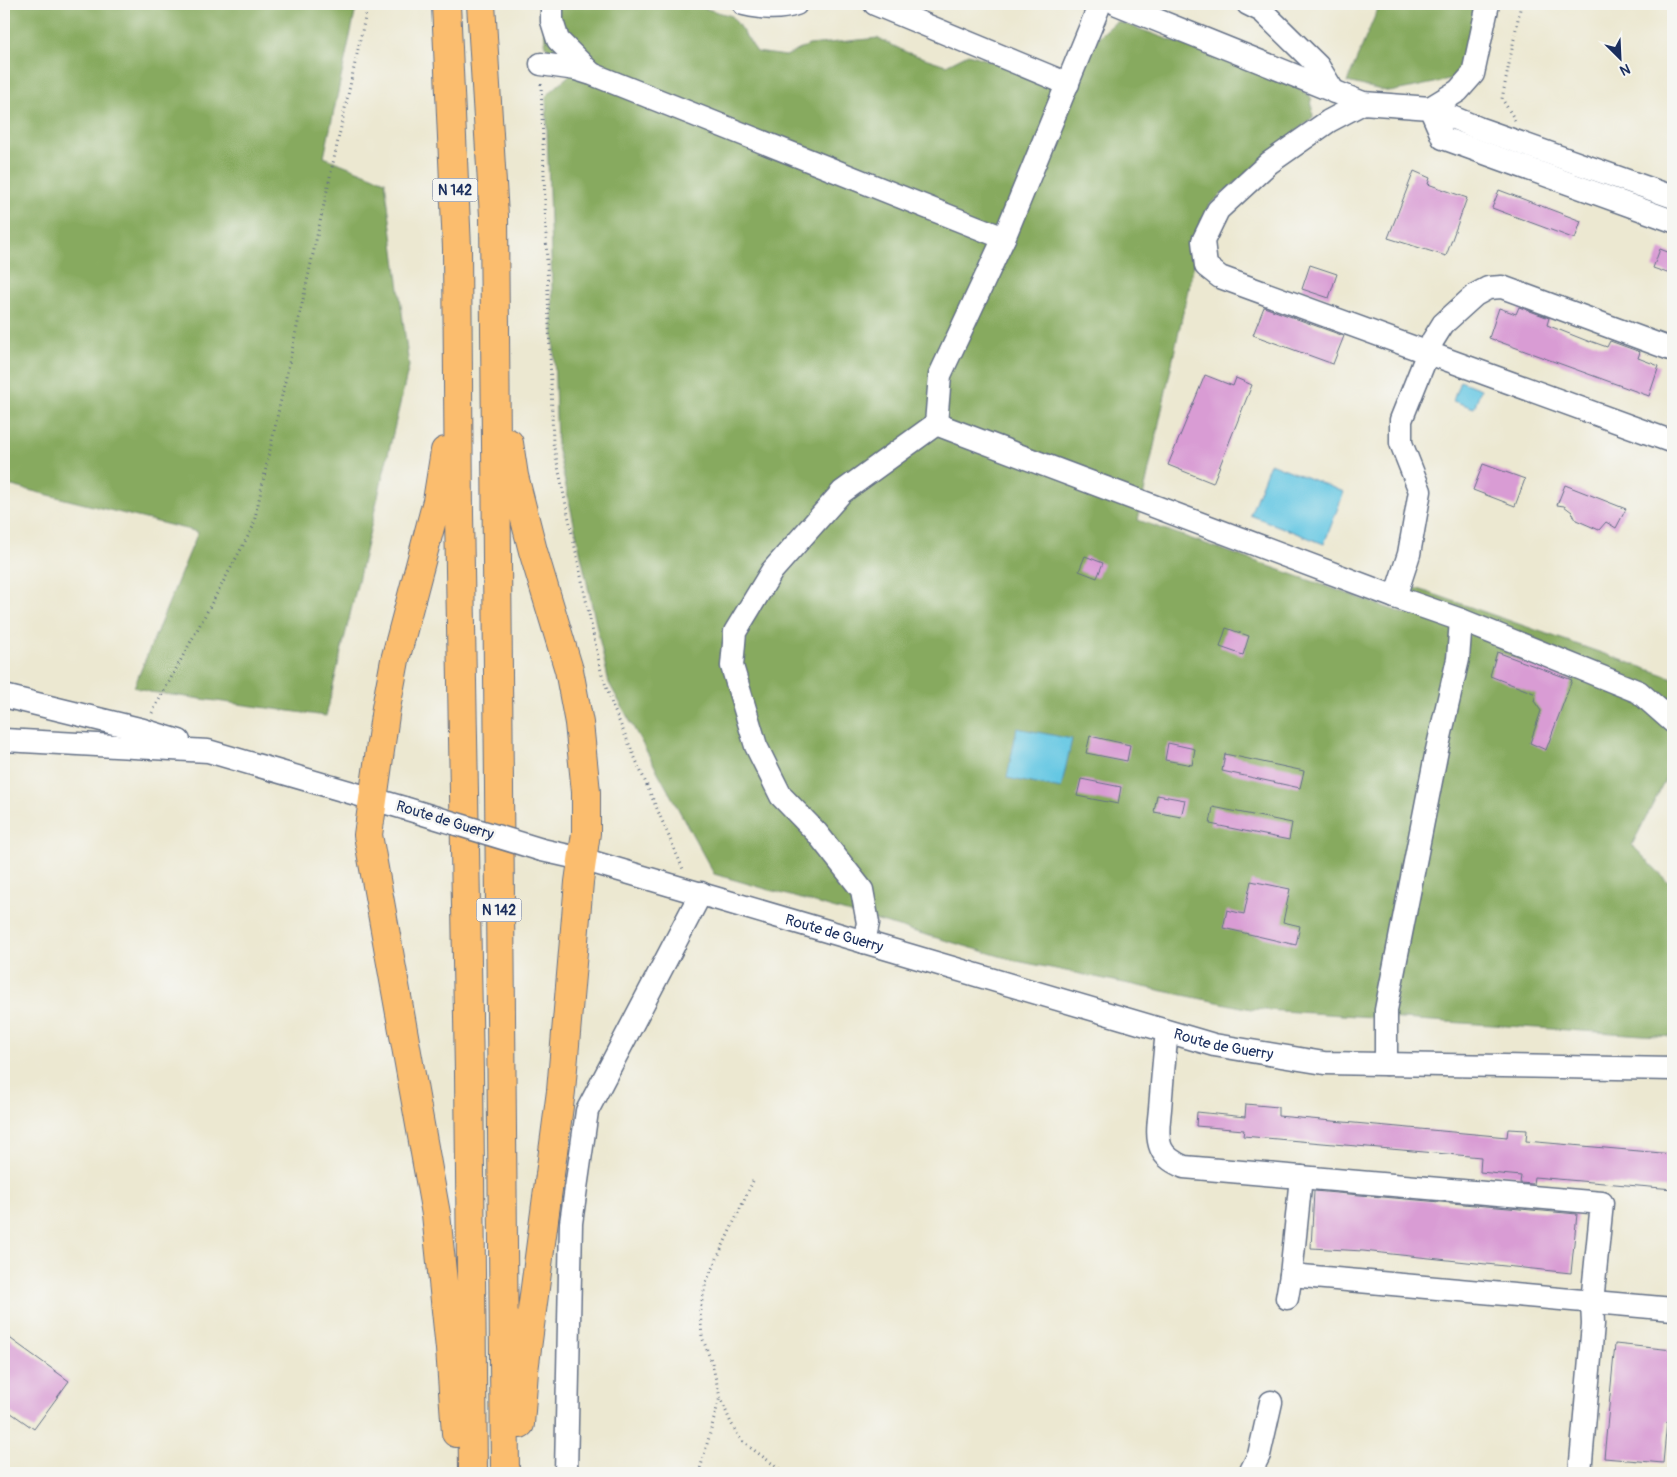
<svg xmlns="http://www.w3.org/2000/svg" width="1677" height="1477" viewBox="0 0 1677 1477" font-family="Pangolin,sans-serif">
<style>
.forest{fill:#87aa5f;stroke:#516c5e}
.water{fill:#65c7e3;stroke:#407ba0}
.building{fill:#d99cd4}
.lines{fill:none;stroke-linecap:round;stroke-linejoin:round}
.minor-casing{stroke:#647086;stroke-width:25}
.highway-casing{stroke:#647086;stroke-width:30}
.path{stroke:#647086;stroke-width:3;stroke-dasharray:1 4;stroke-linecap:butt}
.minor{stroke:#fff;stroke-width:22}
.highway{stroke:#fbbd6e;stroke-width:28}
.minor-bridge-casing{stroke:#647086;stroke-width:25;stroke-linecap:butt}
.minor-bridge{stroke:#fff;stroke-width:22}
.labels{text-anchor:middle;stroke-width:5;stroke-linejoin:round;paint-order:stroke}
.shield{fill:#f6f6f2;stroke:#5d6b8a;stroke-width:1}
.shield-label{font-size:14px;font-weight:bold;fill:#1b2f5e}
.street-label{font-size:15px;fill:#1b2f5e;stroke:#f6f6f2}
</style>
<rect width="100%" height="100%" fill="#f6f6f2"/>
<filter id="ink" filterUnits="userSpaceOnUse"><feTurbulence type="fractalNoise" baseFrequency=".02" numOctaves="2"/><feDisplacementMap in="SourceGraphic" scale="10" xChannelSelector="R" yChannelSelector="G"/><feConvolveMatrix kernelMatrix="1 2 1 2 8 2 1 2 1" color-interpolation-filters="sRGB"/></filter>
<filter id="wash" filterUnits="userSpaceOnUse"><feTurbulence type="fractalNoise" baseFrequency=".0096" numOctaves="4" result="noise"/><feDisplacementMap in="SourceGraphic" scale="20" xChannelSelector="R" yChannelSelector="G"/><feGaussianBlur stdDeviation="1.12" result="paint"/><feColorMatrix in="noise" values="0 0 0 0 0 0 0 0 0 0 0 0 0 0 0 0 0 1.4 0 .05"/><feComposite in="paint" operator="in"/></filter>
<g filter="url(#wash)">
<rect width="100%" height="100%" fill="#ece8d1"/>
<path class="forest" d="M4,4H357L324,157L385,181L409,366L326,716L150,692L134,687L198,532L4,484Z
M543,4H689L732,16L757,52L786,56L809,45L878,38L906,52L946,65L968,54L1049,79L1117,21L1293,84L1311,97L1313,117L1208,206L1187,294L1138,520L1408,615L1413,587L1673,678V765L1632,845L1673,887V1037L1251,1009L1017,961L714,874L609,683L557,446L546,96L576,69L545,46Z
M1380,4H1480L1464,77L1390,92L1347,82Z"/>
<path class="water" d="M1460,381L1481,389L1474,408L1453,401Z
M1270,463L1344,492L1324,544L1250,515Z
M1017,728L1072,739L1061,789L1007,778Z"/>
<g id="blocks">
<path class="building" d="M1414,171L1430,178L1428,184L1467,198L1446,256L1388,238Z
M1499,190L1581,221L1575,239L1492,208Z
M1660,249L1673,254V275L1653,268Z
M1310,265L1337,274L1329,298L1302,289Z
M1264,307L1344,336L1333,364L1253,335Z
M1519,307L1549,318L1547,325L1590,342V341L1607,347L1610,341L1640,352L1638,358L1659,366L1649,396L1489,338L1499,308L1516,314Z
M1205,375L1233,386L1236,378L1252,385L1213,483L1168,465Z
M1483,464L1525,479L1515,506L1473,490Z
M1565,485L1626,509L1616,528L1606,522L1599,530L1576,520L1572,512L1564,506L1557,505Z
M1085,556L1103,563L1097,578L1079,571Z
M1226,628L1249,636L1243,655L1220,647Z
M1497,652L1572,680L1546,750L1530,743L1541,711L1534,701L1536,694L1490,676Z
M1090,736L1130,745L1127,761L1086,753Z
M1168,743L1195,749L1192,765L1165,760Z
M1225,754L1304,771L1300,788L1222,771Z
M1081,779L1121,787L1118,804L1077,796Z
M1157,795L1185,800L1181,817L1154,812Z
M1213,807L1292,823L1289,840L1210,824Z
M1251,881L1290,889L1283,922L1300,926L1296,945L1223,928L1227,910L1244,914Z
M1246,1104L1278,1107V1116L1507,1137L1508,1129L1527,1130L1526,1141L1673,1154V1189L1534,1177L1533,1184L1520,1183L1521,1176L1480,1172L1481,1157L1243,1136L1244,1130L1196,1126L1197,1112L1245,1117Z
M1314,1191L1577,1214L1571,1273L1363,1251L1311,1248Z
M4,1334L69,1381L34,1429L4,1408Z
M1615,1344L1673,1350L1670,1396H1673V1422H1667L1663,1463L1604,1458Z"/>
</g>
</g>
<g filter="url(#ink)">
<use href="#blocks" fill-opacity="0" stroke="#647086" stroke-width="1"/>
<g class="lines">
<g class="minor-casing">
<g id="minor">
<path d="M552,4V21L558,40L591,73"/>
<path d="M744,4C762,8 778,10 796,4"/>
<path d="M875,4L1068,84"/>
<path d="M1117,4L1363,103L1430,108L1478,128L1673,197"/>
<path d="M1248,4L1262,11L1318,66L1334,92"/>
<path d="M1488,4L1473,74L1458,91L1430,108L1443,138L1673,221"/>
<path d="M541,64L576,69L592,74L1004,238"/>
<path d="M1363,103L1329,121L1269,163L1218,210L1203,241L1206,266L1220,277L1673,442"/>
<path d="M936,424L1395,597L1461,620L1458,659L1437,750L1386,1010V1064"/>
<path d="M1395,597L1409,554L1420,491L1401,443V420L1433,340L1443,324L1475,295L1488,288L1502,287L1673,350"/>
<path d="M1461,620L1639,692L1673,722"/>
<path d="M4,696L143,730L179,741"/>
<path d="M4,740L208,751L404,808"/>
<path id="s1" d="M542,850L582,859L725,901L1214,1045L1324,1063L1673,1069"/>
<path d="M864,942L868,923L862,890L817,833L781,796L756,746L732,666L735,632L772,571L842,492L936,424L940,375L1004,238L1100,4"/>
<path d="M1167,1032C1164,1057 1162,1083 1160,1109C1159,1121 1156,1136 1161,1148C1165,1158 1175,1163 1184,1167L1602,1203L1592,1302L1593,1324L1580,1473"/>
<path d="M1291,1275L1673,1309"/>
<path d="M1287,1298L1291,1275L1301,1177"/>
<path d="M566,1473L571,1223L587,1111L701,893"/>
<path d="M1250,1473L1259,1455L1271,1402"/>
</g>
</g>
<g class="highway-casing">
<path id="highway" d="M446,4L457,248L459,514L469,1073L473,1473
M481,4L494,216L505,1473
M509,443L514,476L533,551L569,670L579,723L586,792V833L579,882L561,1091L524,1371L520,1424
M445,451L437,501L395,660L386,708L368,835L436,1214L450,1349L456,1433"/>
</g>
<path class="path" d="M541,84L553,443L601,671L613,707L683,869
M1515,120L1502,99L1521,4
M152,713L253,527L368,4
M753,1181L706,1282L700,1310L702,1337L712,1363L720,1397L731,1423L741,1440L751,1448L785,1473
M699,1473L720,1397"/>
<use href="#minor" class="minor"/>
<use href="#highway" class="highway"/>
<g class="minor-bridge-casing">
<path id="minor-bridge" d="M404,808L542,850"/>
</g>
<use href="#minor-bridge" class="minor-bridge"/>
</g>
</g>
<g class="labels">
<g class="shield">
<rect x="432.5" y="178.5" width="45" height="23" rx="4"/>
<rect x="476.5" y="898.5" width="45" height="23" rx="4"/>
</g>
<g class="shield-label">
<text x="455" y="195">N 142</text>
<text x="499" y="915">N 142</text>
</g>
<g class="street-label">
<text transform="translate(445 820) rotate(17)" y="5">Route de Guerry</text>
<text dy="5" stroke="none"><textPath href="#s1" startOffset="304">Route de Guerry</textPath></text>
<text dy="5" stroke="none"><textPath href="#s1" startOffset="709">Route de Guerry</textPath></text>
</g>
</g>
<rect width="1677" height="1477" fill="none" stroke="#f6f6f2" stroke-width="20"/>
<g transform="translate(1620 58) rotate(156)" stroke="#f6f6f2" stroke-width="4" paint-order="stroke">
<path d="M0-4L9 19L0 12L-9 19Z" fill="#1b2f5e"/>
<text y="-8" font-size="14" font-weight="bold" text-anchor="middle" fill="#1b2f5e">N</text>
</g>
</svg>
